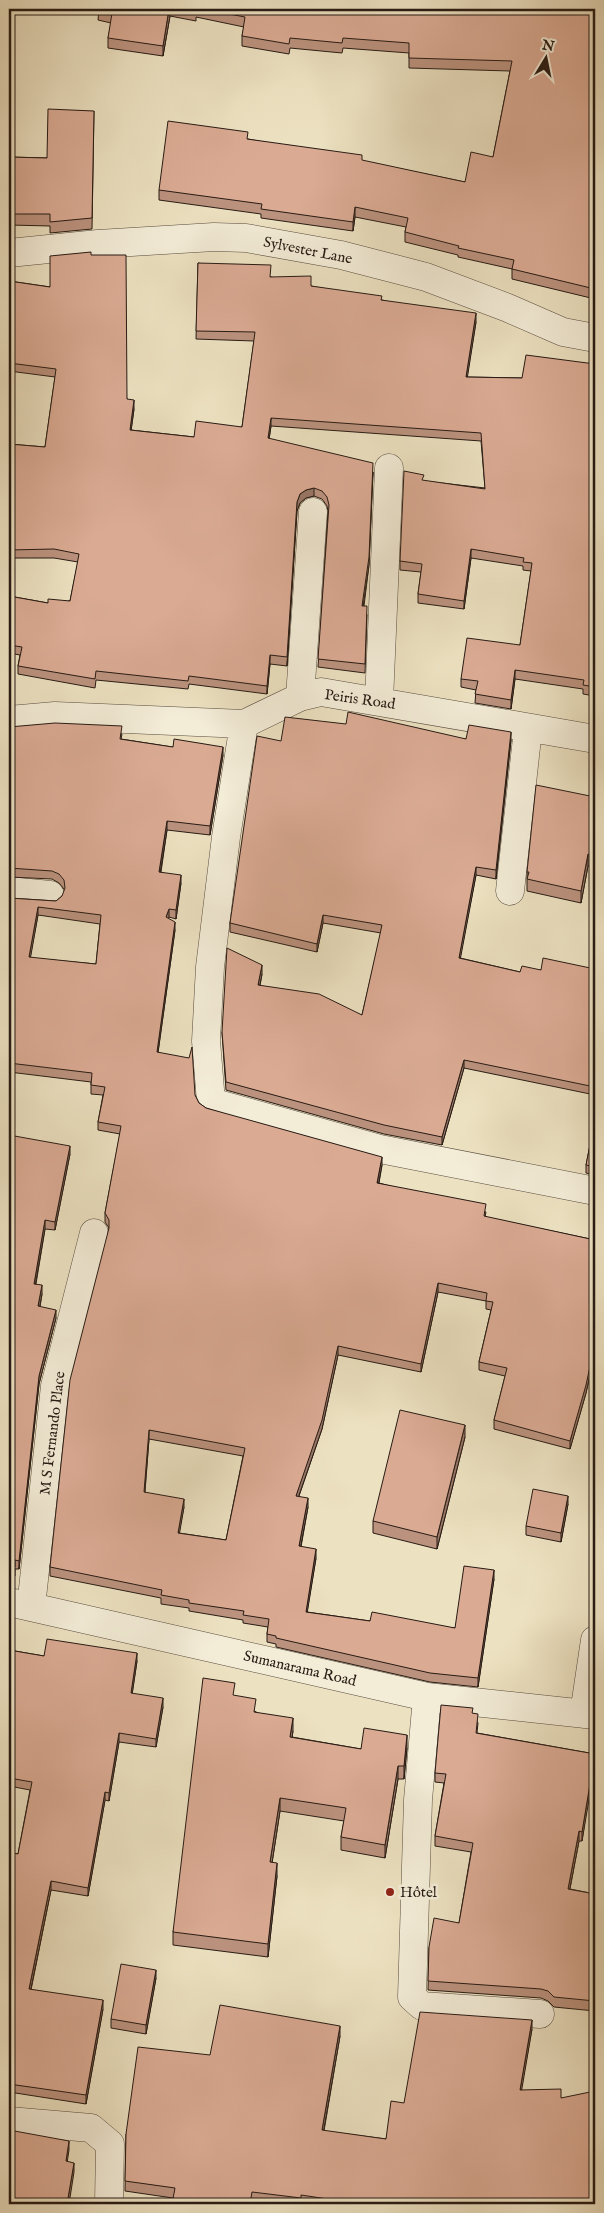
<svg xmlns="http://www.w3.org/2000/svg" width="604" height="2213" viewBox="0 0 604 2213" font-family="'IM FELL English',serif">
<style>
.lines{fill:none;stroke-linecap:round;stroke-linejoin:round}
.minor-casing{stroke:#584c3f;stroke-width:29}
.minor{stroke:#f3ecd7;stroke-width:28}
.wall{fill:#bb927e;stroke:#271b14;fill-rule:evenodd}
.shaded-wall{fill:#997767;stroke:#271b14}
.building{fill:#daaa93;stroke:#271b14;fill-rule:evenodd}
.poi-dot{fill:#8f2418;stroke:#f3ecd7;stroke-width:2}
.labels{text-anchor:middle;stroke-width:5;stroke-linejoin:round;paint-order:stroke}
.street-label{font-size:15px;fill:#271b14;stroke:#f3ecd7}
.poi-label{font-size:15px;fill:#271b14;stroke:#f3ecd7;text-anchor:start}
</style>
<rect width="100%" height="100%" fill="#ece1c1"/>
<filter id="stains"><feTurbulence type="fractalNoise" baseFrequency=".004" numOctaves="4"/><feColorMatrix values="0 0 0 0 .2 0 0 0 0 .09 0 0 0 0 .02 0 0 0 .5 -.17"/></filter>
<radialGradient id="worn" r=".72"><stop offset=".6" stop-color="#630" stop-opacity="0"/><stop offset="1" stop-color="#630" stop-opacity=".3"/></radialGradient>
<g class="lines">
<g class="minor-casing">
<path id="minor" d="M9,253L98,244L214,237L246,238L341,255L426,277L508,308L563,332L595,338
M300,697L313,512
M379,701L389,468
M9,720L55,716L244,724L300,697L321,692L595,739
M244,724L226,837L210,967L206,1041L211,1102L380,1149L595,1191
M9,891L50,895
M510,891L528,729
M9,1602L427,1697L595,1715
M31,1607L55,1386L94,1233
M427,1697L418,1800L412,1997L422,2006L540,2014
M584,1714L595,1640
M9,2121L91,2128L110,2144L109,2204"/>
</g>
<use href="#minor" class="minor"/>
</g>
<path class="wall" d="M99,9H595V299L512,279V269L458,257V255L405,242V232L406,227L355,217L353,231L261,218V214L159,200V190L248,139L362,161L465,182L493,157L510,71L409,68V53L343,48L342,53L290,48L289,54L242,46V36L244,27L196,17V21L170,16L163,56L108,48V38L111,23L98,20Z
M94,111L92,229L50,233V226L9,225V157L47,158Z
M91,255L127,399L134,409L131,430L194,437L242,427L254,341L196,339L198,263L271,277L311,286L382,300L476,322L467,377L522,378L595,364V696L583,694V689L515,679L511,709L475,703L476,690L461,687V679L520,645L531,571L523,570V566L471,558L464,609L418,603V594L421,572L400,570V561L424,481L485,488L481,441L271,426L269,439L373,472L369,565L364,606L367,615L365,673L318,667L328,511L327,506L322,499L314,496L306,498L300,503L297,511L287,666L270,664L267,694L189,684L188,689L96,680L95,688L18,674V666L20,655L9,653V596L48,603L70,601L78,562L54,558H9V444L45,447L55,377L9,371V281L50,287Z
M9,727L122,734L121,739L223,755L210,835L167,830L161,872L181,883L176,919L169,917L168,919L175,930L158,1052L195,1095L199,1103L206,1108L382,1165L379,1183L486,1212L485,1217L595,1240V1357H594L586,1393L570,1449L494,1429V1420L505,1376L479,1370V1362L491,1310L486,1309V1301L438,1292L421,1372L338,1355L322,1429L299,1496L308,1507L301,1547L316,1558L307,1612L370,1621L455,1628L494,1579L478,1687L430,1682L276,1647V1644L267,1642V1634L268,1627L243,1623V1620L189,1611V1608L161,1604V1598L50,1576V1567L109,1228L105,1222V1213L120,1134L98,1130V1122L103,1095L91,1094V1082L9,1072V898L56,901L62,896L65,891L64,889L59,883L52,879L9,877ZM38,915L100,924L96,964L30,958ZM149,1439L243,1456L226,1540L179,1533L184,1507L145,1492Z
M466,739L511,740L496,879L476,875L460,958L520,972L541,970L595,969V1095L464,1068L442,1145L384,1134L226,1090L222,1032L262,974L260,986L362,1015L381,933L323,923L317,952L230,932V923L281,741Z
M595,797V868L588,866L581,903L527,891V872Z
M595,1120V1175L586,1173V1165Z
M9,1135L70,1154L55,1230L45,1229L36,1284L42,1294L40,1307L56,1318L39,1384L19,1569H15V1576L9,1575Z
M465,1437L437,1549L373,1533V1521Z
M568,1504L561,1542L526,1535V1526Z
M9,1650L44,1656L137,1661L132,1694L163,1707L156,1747L119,1742L109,1801L105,1800L88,1896L51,1890L31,1990L103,2009L86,2104L9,2092V1852L18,1854L30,1790L9,1786Z
M235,1696L256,1712L293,1731L292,1737L361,1749L407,1748L404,1779H398L385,1858L341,1850V1837L344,1821L280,1811L272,1863L277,1876L268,1957L173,1945V1932Z
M473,1713L478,1723L477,1733L595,1754L582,1841H579L570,1889L595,1894V2011L554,2007L548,2001L541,1998L428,1990L429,1947L459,1923L471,1852L435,1846V1836L444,1783L435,1782V1773Z
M156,1978L146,2034L111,2028V2019Z
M532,2029L521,2090L561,2098L595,2204H273L252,2202V2204H172L173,2198L125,2191L126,2134L210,2055L340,2036L324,2131L386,2139L404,2103Z"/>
<path class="shaded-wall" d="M169,9L170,16L163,56V46Z
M355,207V217L353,231V222Z
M476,313V322L466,386V377Z
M134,400V409L130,439V430Z
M271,418V426L268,447V438Z
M373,472L369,565L362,614V606Z
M314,488V496L306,498L300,503L297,511L287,666L297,502L300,494L306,490Z
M471,549V558L464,609V601Z
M270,655V664L267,694V686Z
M515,670V679L511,709V700Z
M511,732V740L496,879V870Z
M223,747V755L210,835V826Z
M167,821V830L159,880V872Z
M588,854V866L581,903V891Z
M476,867V875L459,966V958Z
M181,875V883L176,919V910Z
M38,907V915L29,966V957Z
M169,909V917L166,926V917Z
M323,915V923L317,952V944Z
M175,922V930L157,1060V1052Z
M262,965V974L258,994V985Z
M464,1060V1068L442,1145V1137Z
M70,1146V1154L55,1230V1222Z
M382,1157V1165L377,1191V1183Z
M45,1220V1229L34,1292V1284Z
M438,1283V1292L421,1372V1364Z
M42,1285V1294L38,1315V1306Z
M56,1310V1318L39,1384L19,1569V1561L39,1376Z
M338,1346V1355L322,1429L296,1504V1496Z
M594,1348V1357L586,1393L570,1449V1441Z
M465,1425V1437L437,1549V1537Z
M149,1430V1439L144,1501V1492Z
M568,1496V1504L561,1542V1533Z
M308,1498V1507L299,1555V1546Z
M184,1499V1507L178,1542V1533Z
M316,1549V1558L306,1620V1612Z
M494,1570V1579L478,1687V1678Z
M137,1653V1661L131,1702V1693Z
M163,1698V1707L156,1747V1739Z
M293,1718V1731L290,1750V1737Z
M119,1733V1742L109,1801V1793Z
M407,1735V1748L404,1779V1766Z
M595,1754V1764L582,1841V1832Z
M398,1766V1779L385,1858V1845Z
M105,1792V1800L88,1896V1888Z
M280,1798V1811L270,1876V1862Z
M579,1831V1841L568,1898V1889Z
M277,1863V1876L268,1957V1944Z
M51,1881V1890L29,1998V1989Z
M156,1970V1978L146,2034V2025Z
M103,2000V2009L86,2104V2095Z
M532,2020V2029L520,2100V2090Z
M340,2026V2036L322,2140V2130Z
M69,2141V2150L66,2170V2161Z
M74,2163V2172L69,2204H67Z"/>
<path class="building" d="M99,9H169L163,46L108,38L112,13L98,11Z
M185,9H196V11Z
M203,9H595V289L512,269L514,260L458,248L459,246L405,232L408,218L355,207L353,222L261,209L262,204L159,190L168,121L248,132L247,139L362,155V160L465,182L471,152L493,157L512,61L409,58V43L343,38L342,43L290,38L289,44L242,36L245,17Z
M48,109L94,111L92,218L50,222V214H9V157L47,158Z
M91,252V255H126L127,399L134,400L130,430L194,437L196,421L242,427L255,332L196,331L198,263L271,265L270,277L311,276V286L382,296L381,300L476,313L466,377L522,378L526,355L595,364V687L583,685L584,680L515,670L511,700L475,694L478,681L461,679L467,638L520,645L532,563L523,562L524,558L471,549L464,601L418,594L422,564L400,561L404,471L424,475L422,480L485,489L481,433L271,418L268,438L373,463L369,557L362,606H367L365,664L318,659L329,505L327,497L322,491L314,488L306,490L300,494L297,502L287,657L270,655L267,686L189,676L188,681L96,671L95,679L18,666L22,647L9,645V596L48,603V599L70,601L79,554L54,549L9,550V444L45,447L56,369L9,363V281L50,287V256Z
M348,712L466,739L469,725L511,732L496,870L476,867L459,958L520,972L522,966L541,970L543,958L595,969V1087L464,1060L442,1137L384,1125L226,1082L222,1032L227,948L262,965L258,985L319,994L362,1015L382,925L323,915L317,944L230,923L257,736L281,741L285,717L346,724Z
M55,723L122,726L120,739L173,747L174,739L223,747L210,826L167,821L159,872L181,875L176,910L169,909L166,917L175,922L157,1052L189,1058L192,1047L195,1095L199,1103L206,1108L382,1157L377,1183L486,1204L484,1216L595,1240V1348H594L586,1385L570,1441L494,1420L507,1368L479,1362L493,1302L486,1301L487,1293L438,1283L421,1364L338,1346L322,1420L296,1496L308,1498L299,1546L316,1549L306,1612L370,1621L372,1612L455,1628L464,1566L494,1570L478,1678L430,1673L276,1638V1636L267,1634L269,1619L243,1615L244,1611L189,1603V1600L161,1595L162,1590L50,1567L70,1380L109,1228V1220L105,1213L121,1126L98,1122L105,1087L91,1085L92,1073L9,1063V898L56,901L62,896L65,888L64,880L59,874L52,871L9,868V727ZM38,907L101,915L96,964L29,957ZM149,1430L245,1448L226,1540L178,1533L184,1499L144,1492Z
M536,785L595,797V856L588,854L581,891L527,879L529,872H527Z
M595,1120V1167L586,1165Z
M9,1135L70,1146L55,1222L45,1220L34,1284L42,1285L38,1306L56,1310L39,1376L19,1561L15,1560V1567L9,1566Z
M400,1410L465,1425L437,1537L373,1521Z
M533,1489L568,1496L561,1533L526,1526Z
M47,1639L137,1653L131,1693L163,1698L156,1739L119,1733L109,1793L105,1792L88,1888L51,1881L29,1989L103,2000L86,2095L9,2084V1852L18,1854L32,1782L9,1778V1650L44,1656Z
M203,1678L235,1683L233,1695L256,1699L254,1712L293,1718L290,1737L361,1749L364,1728L407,1735L404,1766H398L385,1845L341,1837L346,1808L280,1798L270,1862L277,1863L268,1944L173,1932Z
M441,1705L473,1708L472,1713L478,1714L476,1733L595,1754L582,1832L579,1831L568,1889L595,1894V2001L554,1997L548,1991L541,1989L428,1981L429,1947L434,1918L459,1923L473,1843L435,1836L446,1774L435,1773Z
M121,1964L156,1970L146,2025L111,2019Z
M220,2005L340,2026L322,2130L386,2139L391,2101L404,2103L420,2012L532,2020L520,2090L561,2089V2098L595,2091V2204H360H361L301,2195V2198L252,2192L250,2204H172L175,2188L125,2181L126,2134L138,2047L210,2055Z
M9,2130L69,2141L66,2161L74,2163L67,2204H9Z"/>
<circle class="poi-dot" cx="390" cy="1892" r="5"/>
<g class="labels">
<g class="street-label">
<text transform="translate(308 250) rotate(11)" y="5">Sylvester Lane</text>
<text transform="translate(360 699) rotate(8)" y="5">Peiris Road</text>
<text transform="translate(52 1433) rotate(-83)" y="5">M S Fernando Place</text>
<text transform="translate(300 1668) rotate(13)" y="5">Sumanarama Road</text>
</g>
<g class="poi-label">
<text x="400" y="1897">Hôtel</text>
</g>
</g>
<rect width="604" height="2213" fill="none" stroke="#ece1c1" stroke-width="30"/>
<rect x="10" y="10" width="584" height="2193" fill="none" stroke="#271b14" stroke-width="2.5"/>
<rect x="15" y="15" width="574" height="2183" fill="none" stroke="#271b14"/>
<g transform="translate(546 58) rotate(10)" stroke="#f3ecd7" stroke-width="4" paint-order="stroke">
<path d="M0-4L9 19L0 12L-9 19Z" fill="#271b14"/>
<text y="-8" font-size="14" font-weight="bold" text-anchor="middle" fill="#271b14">N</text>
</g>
<rect width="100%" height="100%" filter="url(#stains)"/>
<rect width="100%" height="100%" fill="url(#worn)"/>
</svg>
